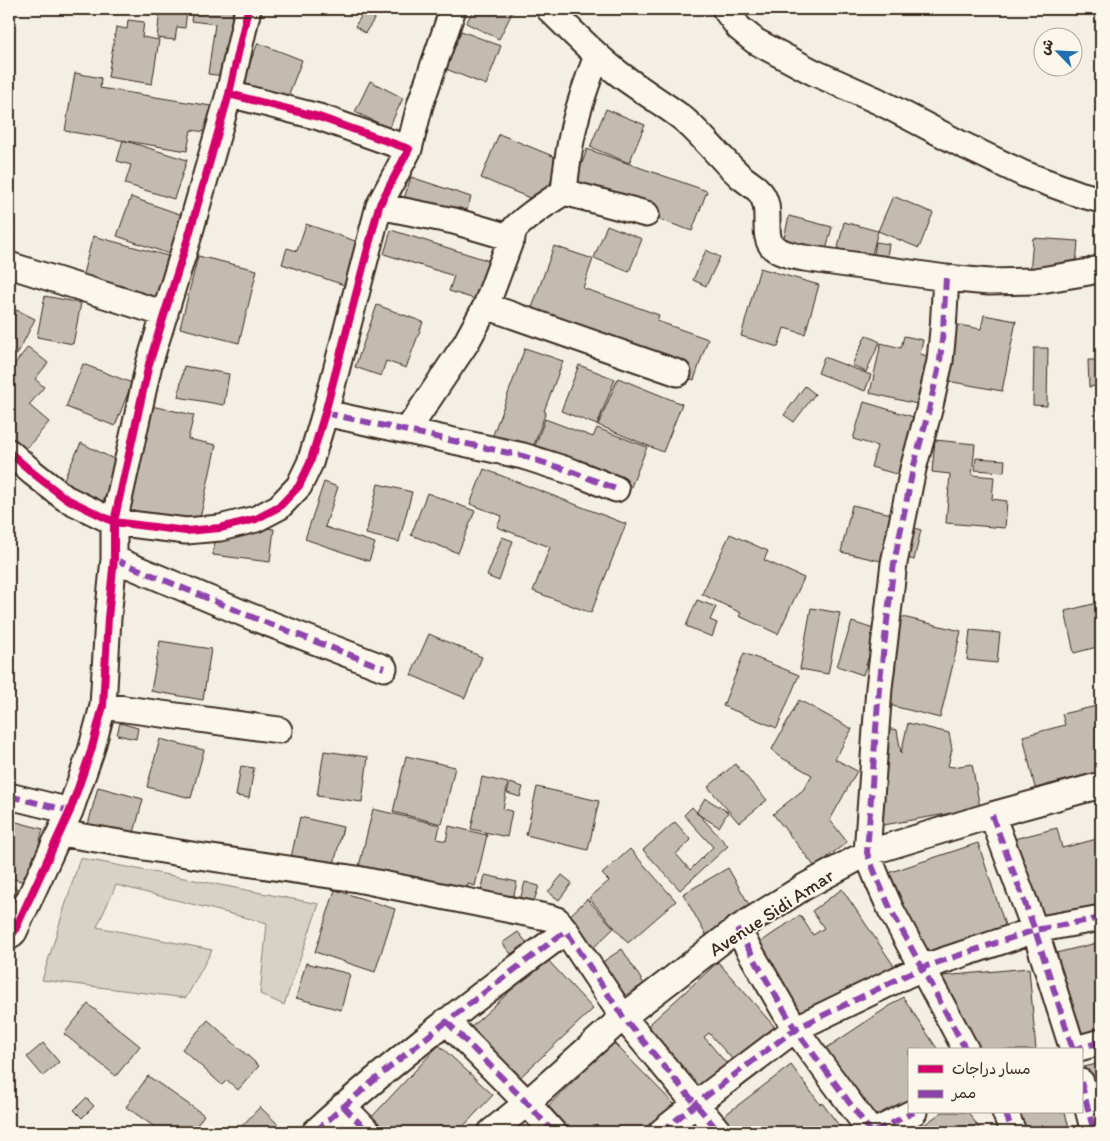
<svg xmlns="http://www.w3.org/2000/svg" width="1110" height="1141" viewBox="0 0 1110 1141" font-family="Itim,'Playpen Sans Arabic',sans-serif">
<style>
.green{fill:#d8d1c6;stroke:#8a7e72}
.building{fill:#c3bbb0;stroke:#3b2a1e}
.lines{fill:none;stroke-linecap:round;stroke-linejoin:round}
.minor-casing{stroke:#3b2a1e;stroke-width:29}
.minor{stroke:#fbf7ec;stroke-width:25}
.quiet{stroke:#8e44ad;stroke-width:6;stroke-dasharray:12 6;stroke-linecap:butt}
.cycleway-casing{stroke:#fbf7ec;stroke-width:11}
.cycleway{stroke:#d6006c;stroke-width:8}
.labels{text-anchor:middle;stroke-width:4;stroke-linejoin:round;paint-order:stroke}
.street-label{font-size:19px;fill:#3b2a1e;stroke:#fbf7ec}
</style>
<rect width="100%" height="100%" fill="#f3efe4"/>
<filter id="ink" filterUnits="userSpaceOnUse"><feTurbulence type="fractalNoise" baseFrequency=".02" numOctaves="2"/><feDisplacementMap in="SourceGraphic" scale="10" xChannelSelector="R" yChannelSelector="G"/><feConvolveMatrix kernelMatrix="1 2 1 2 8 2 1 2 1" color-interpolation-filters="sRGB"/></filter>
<g filter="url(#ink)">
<path class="green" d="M80,858L319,904L284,1005L260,994L267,923L116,885L97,927L212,950L186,998L42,980Z"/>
<path class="building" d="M160,9L187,10L185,28L177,27L175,40L157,38Z
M192,9H233L224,76L208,74L215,24L191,21L193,9Z
M474,9H514L499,39L466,23Z
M365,10L375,18L365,33L355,26Z
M128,20L144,22L142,37L159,40L152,84L108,77L116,27L127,29Z
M461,31L501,46L486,85L446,69Z
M258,43L302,60L287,99L242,82Z
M75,73L101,78L100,88L211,106L206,132L191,130L187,151L65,131Z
M370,81L403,98L389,128L355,112Z
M606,109L645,125L629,163L590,147Z
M499,134L560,159L542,203L481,178Z
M123,140L187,160L174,199L125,184L131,165L117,161Z
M587,149L707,191L692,231L573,189Z
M411,177L471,197L462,225L398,217Z
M893,196L933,213L919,248L878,231Z
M131,197L188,217L175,256L117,236Z
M789,216L832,227L822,266L780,256Z
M844,222L878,231L866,277L833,269Z
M306,224L361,243L347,286L282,264L287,248L297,251Z
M607,225L642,239L629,272L594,258Z
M9,227L15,231L9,240Z
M391,230L493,262L481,301L449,291L454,276L384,254Z
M93,236L168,256L154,305L80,285Z
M1033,238L1078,241L1075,277L1030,274Z
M876,242L889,244L884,275L871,273Z
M554,246L593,259L583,288L659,315L657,321L708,339L694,380L566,335L528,319Z
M706,250L720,257L706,286L693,280Z
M198,256L257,270L239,343L180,328Z
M760,268L819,285L805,334L784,328L778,347L741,336Z
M45,296L81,303L73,344L37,337Z
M377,305L423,322L406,368L386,361L381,376L355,367Z
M17,310L35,319L17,355L9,351V321L11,322Z
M984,315L1016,321L1002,391L942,380L953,324L981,329Z
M866,335L880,342L866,372L852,365Z
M904,336L923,340L920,354L928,356L917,404L870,393L881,343L901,348Z
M28,347L48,363L35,379L44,387L29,405L49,422L22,454L9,444V371Z
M525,348L563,361L544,411L546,412L529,458L490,443Z
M1034,348H1048L1047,406L1033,405Z
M824,357L871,375L865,391L818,373Z
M1088,360H1101V426H1097L1096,386L1089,387Z
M83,364L132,383L115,426L66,407Z
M579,365L615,379L597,425L561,411Z
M184,366L229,374L224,405L178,397Z
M618,378L682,404L663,452L598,425Z
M805,386L815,394L794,422L784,415Z
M864,402L917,418L900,475L871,467L877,446L853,439Z
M151,406L194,415L188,439L216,445L196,537L126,523Z
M545,419L593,437L597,428L647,447L629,492L532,454Z
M1098,434H1101V451Z
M935,440L975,444L972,475L994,477L992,499L1007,501L1005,528L946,523L950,474L932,472Z
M81,443L122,463L100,507L60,487Z
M976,458L1005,460L1004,472L975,470Z
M484,469L626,524L591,613L533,591L550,547L497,527L502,516L470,504Z
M324,482L338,487L325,527L375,543L369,561L305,539Z
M378,484L412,492L399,542L366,534Z
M427,493L475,511L458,553L411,535Z
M852,505L896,515L885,562L841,552Z
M225,523L274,529L270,562L213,555L215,540L223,541Z
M911,527L921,530L914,560L904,557Z
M730,534L768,551L764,560L804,578L778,634L739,616L741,613L702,594Z
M502,537L513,541L499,581L487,576Z
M697,600L716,607L710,620L717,623L712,637L686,626Z
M1101,602V646L1074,653L1065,611Z
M811,608L840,613L828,674L800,669Z
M890,614L961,631L940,718L873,701Z
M852,622L877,630L863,675L837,666Z
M970,630L1000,633L997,663L967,660Z
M429,634L482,657L465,698L411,675Z
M160,641L211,649L203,700L151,691Z
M744,653L799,675L777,728L723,706Z
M799,700L852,729L835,759L857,771L830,820L847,842L815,867L773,814L803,790L812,775L777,755L772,749Z
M1101,705V771L1035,788L1023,736L1065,725L1062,714Z
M120,723L138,728L136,739L117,735Z
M908,723L949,733L952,749L948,766L953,767L972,764L980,808L861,829L886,728L897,730L901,753Z
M160,739L204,750L191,798L147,787Z
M324,751L368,757L362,802L317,796Z
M406,756L455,767L442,824L393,812Z
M735,764L767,800L739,823L708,787Z
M241,766L254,768L249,798L236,796Z
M482,777L508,783L503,809L512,811L507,837L471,829Z
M510,783L523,787L520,797L507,793Z
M98,787L143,799L129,852L84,840Z
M537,787L599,801L588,850L526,835Z
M705,798L728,812L719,827L696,813Z
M692,807L728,846L680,890L643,850L675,822L691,840L676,854L690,870L713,847L684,815Z
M373,809L440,825L437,839L446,841L449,826L487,835L475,886L468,884L463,905L356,879Z
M300,817L343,827L330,881L288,871Z
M9,820L43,829L29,883L9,878Z
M1057,828L1062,848L1101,838V912L1032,929L1010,840Z
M978,843L1006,928L908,961L879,876Z
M630,849L676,901L628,943L589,898L609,881L602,874Z
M728,868L751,908L706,935L683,894Z
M485,875L517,882L509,915L477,908Z
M562,875L572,883L559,900L548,892Z
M525,882L539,886L533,904L520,900Z
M9,885L26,892L9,936Z
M842,889L896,969L804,1024L752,948L800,915L813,935L824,928L812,911Z
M335,890L395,909L375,972L315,952Z
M587,899L614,928L589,952L562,923Z
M518,932L527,943L511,954L502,943Z
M1101,942V1034L1070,1042L1048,955Z
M622,949L644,984L619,999L598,965Z
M546,958L593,1009L515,1082L468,1030Z
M718,962L780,1033L740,1068L709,1033L704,1037L732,1070L701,1097L642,1031Z
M306,963L350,974L341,1010L296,998Z
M1029,968L1036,1050H950L943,976Z
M903,997L938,1050H909V1102L868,1129L819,1053Z
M88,1004L140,1046L116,1076L64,1034Z
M208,1020L259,1066L238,1090L227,1080L222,1085L182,1049Z
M613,1042L679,1109L655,1132H554L538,1116Z
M43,1043L59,1062L43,1076L27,1057Z
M439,1045L493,1095L458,1132H451L442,1124L438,1128L442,1132H378L367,1122Z
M1101,1063V1132H1096L1084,1067Z
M791,1065L820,1104L822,1103L844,1132H731L721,1118Z
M148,1076L204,1115L192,1132H162L126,1107Z
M86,1098L94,1106L82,1118L74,1110Z
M260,1107L286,1132H236Z
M942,1112H968L982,1132H923L927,1129L924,1125Z
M1009,1112H1065L1070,1132H1014Z"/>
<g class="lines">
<g class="minor-casing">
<path id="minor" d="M549,9C573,32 595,56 622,76C641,90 662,103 681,117C696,129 708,144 721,157C727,164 734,170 740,176C746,181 753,185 758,190C775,205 760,235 773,247C781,254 794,256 804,258L946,278L989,282L1035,281L1089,272L1101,268
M725,9L739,28L755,41L813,72L878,101L961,144L1024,174L1079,194L1101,200
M409,149L420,105L453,9
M564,192C566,170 569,148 574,126C580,102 588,79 597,56
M379,206L454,221L512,238
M9,265L165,314
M946,278L943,330L940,361L929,410L913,469L894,563L879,688L867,853L879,883L891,910L966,1050
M486,306L678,373
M325,413L523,456L573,472L616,489
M407,431L466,343L486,306L515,228C530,213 547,203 564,192L646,214
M9,452L33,473L65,498L114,522L186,531L220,528L256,519L279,507L299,486L310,463L325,413L379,206L409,149L319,117L229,94
M114,559L252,617L384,668
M103,706L279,730
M9,796L70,811
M992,815L1035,930L1073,1050
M60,833L198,856L357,879L551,918L557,920L566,931L623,1017L719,1132
M737,929L795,1029L871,1132
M9,937L14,932L70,811L91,751L103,706L108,618L114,559V522L149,364L189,235L229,94L248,9
M446,1021L527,1103L553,1132
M1072,1050L1101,1042
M1081,1082L1094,1132
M343,1106L368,1132
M1005,1112L1013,1132
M315,1132C394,1060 480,995 566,931
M491,1132L527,1103L623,1017L737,929L804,887L867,853L992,815L1101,785
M661,1132L696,1104L795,1029L921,968L1035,930L1101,918
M874,1132L914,1112"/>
</g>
<use href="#minor" class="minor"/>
<path class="quiet" d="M946,278L943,330L940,361L929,410L913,469L894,563L879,688L867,853L879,883L891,910L966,1050
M325,413L523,456L573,472L616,489
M114,559L252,617L384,668
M9,796L70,811
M992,815L1035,930L1073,1050
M737,929L795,1029L871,1132
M446,1021L527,1103L553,1132
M1072,1050L1101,1042
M1081,1082L1094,1132
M343,1106L368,1132
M1005,1112L1013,1132
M315,1132C394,1060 480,995 566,931L623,1017L719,1132
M661,1132L696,1104L795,1029L921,968L1035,930L1101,918
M874,1132L914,1112"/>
<g class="cycleway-casing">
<path id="cycleway" d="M9,452L33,473L65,498L114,522L186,531L220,528L256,519L279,507L299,486L310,463L325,413L379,206L409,149L319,117L229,94
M9,937L14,932L70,811L91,751L103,706L108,618L114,559V522L149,364L189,235L229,94L248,9"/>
</g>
<use href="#cycleway" class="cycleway"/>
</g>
</g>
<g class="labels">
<g class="street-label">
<text transform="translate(771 912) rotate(-33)" y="7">Avenue Sidi Amar</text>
</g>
</g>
<rect width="1110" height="1141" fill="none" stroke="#fbf7ec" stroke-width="30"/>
<rect x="15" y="15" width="1080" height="1111" fill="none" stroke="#3b2a1e" stroke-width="2" filter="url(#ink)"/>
<rect x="908" y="1048" width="175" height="65" fill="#fbf7ec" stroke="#aea59a"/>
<rect x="918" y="1065" width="25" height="8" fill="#d6006c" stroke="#aea59a"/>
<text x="952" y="1074" font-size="15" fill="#3b2a1e">مسار دراجات</text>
<rect x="918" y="1090" width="25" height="8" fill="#8e44ad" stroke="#aea59a"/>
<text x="952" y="1098" font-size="15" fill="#3b2a1e">ممر</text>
<g transform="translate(1058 52) rotate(294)"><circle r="24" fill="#fbf7ec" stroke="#aea59a"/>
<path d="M0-4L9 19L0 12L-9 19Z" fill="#1f6fb2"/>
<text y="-8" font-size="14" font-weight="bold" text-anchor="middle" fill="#3b2a1e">ش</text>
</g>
</svg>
